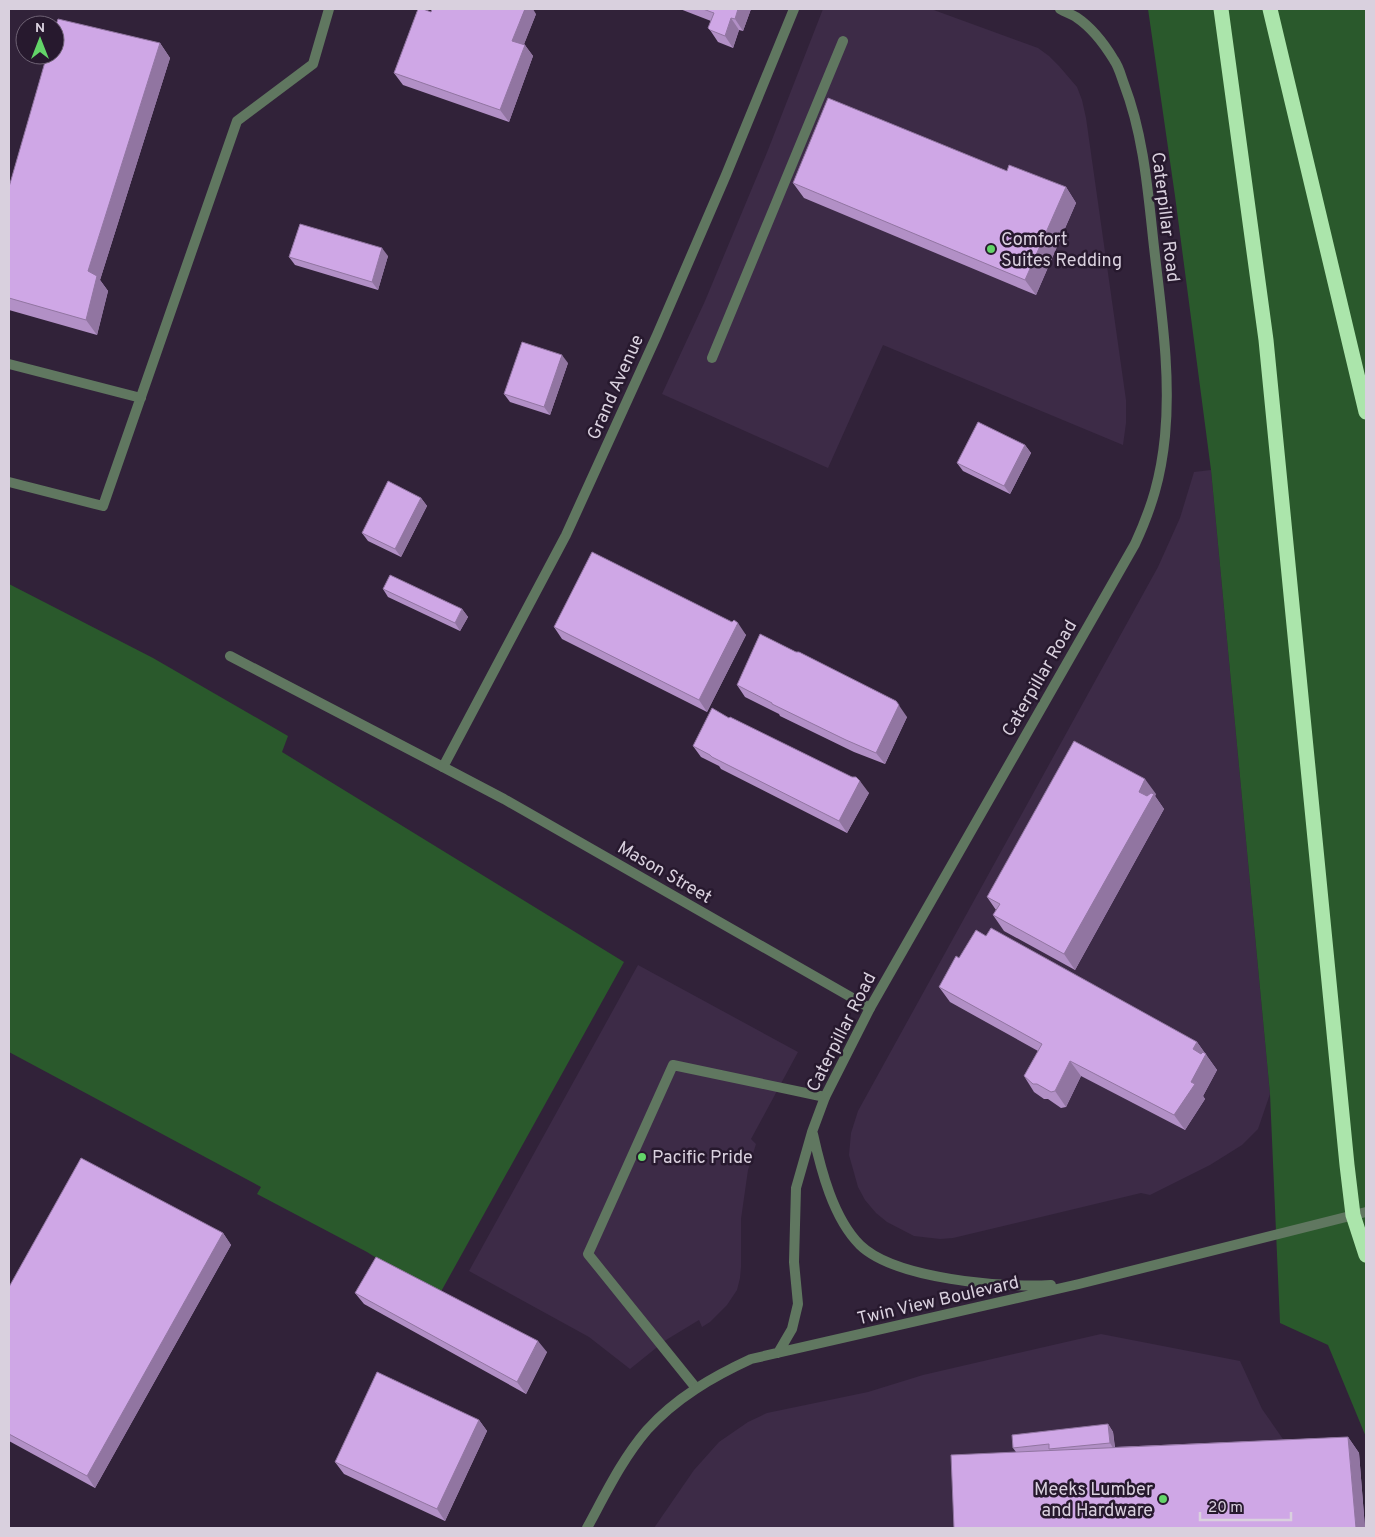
<svg xmlns="http://www.w3.org/2000/svg" width="1375" height="1537" viewBox="0 0 1375 1537" font-family="Overpass,sans-serif">
<style>
.built{fill:#3d2b47}
.green{fill:#2a592c}
.lines{fill:none;stroke-linecap:round;stroke-linejoin:round}
.service{stroke:#607760;stroke-width:10}
.minor{stroke:#607760;stroke-width:10}
.tertiary{stroke:#607760;stroke-width:10}
.motorway{stroke:#abe5ab;stroke-width:15}
.wall{fill:#b290c6}
.shaded-wall{fill:#9175a1}
.building{fill:#cfa7e6;stroke:#9175a1}
.poi-dot{fill:#63d469;stroke:#27192e;stroke-width:2}
.labels{text-anchor:middle;stroke-width:5;stroke-linejoin:round;paint-order:stroke}
.street-label{font-size:18px;fill:#d9d0de;stroke:#27192e}
.poi-label{font-size:18px;fill:#d9d0de;stroke:#27192e;text-anchor:start}
</style>
<rect width="100%" height="100%" fill="#312239"/>
<path class="built" d="M823,9H931L1038,48L1049,56L1059,66L1077,87L1082,100L1086,118L1126,400V423L1123,445L883,345L828,468L662,394L705,301L768,150Z
M1211,470L1270,1094L1258,1129L1242,1145L1210,1165L1150,1195L1141,1193L953,1238L940,1239L914,1236L887,1222L876,1213L865,1200L858,1187L849,1155L851,1133L858,1111L1158,567L1180,518L1194,472Z
M638,965L798,1052L751,1139L756,1144L748,1170L741,1219V1267L740,1278L737,1290L727,1305L710,1322L702,1327L699,1320L666,1340L630,1369L589,1337L469,1271Z
M1101,1334L1240,1361L1262,1409L1345,1528H654L694,1470L719,1442L748,1422L767,1413L868,1392L923,1375Z"/>
<path class="green" d="M1148,9H1366V1437L1328,1345L1280,1323L1270,1094L1211,470L1175,196Z
M9,584L153,658L288,736L282,752L624,962L438,1297L367,1252L257,1194L261,1187L9,1052Z"/>
<g class="lines">
<path class="service" d="M712,358L843,41
M9,364L141,398
M9,482L103,506L237,121L313,64L329,9
M230,656L443,767
M696,1388L588,1254L673,1065L825,1097"/>
<path class="minor" d="M794,9L726,175L657,335L566,535L443,767L504,799L870,1008"/>
<path class="tertiary" d="M813,1134C821,1170 833,1218 860,1245C895,1279 1003,1288 1051,1285
M778,1353L792,1329L798,1304L794,1262L796,1188L812,1132L825,1097L870,1008L1135,544C1152,507 1161,477 1165,436C1171,373 1161,310 1154,247C1148,193 1144,136 1124,84C1121,76 1119,67 1114,60C1105,45 1091,27 1076,17C1071,14 1065,12 1060,9
M587,1528C605,1495 622,1459 647,1430C676,1398 712,1377 751,1359L1079,1284L1366,1212"/>
<path class="motorway" d="M1221,9L1266,340L1347,1165L1353,1215L1366,1255
M1270,9L1366,412"/>
</g>
<path class="wall" d="M680,9H751L743,31L739,30L733,48L718,42L710,30L711,21Z
M536,14L524,44L533,56L509,122L403,85L394,73Z
M160,43L170,58L100,280L108,291L97,335L9,310V187Z
M1007,171L1066,187L1076,203L1036,295L804,198L793,183Z
M388,256L378,290L295,265L289,257Z
M568,363L550,415L510,402L504,394Z
M1025,445L1031,453L1010,494L963,471L957,463Z
M421,498L427,506L401,557L368,541L362,533Z
M383,589L462,609L468,617L460,631L388,597Z
M732,622L746,635L707,712L562,639L554,627Z
M737,685L907,717L885,764L854,752L780,716L779,714L745,697Z
M729,718L869,793L847,833L721,769L719,766L701,757L693,746Z
M1156,794L1155,796L1164,809L1075,970L1004,931L993,915L996,910L987,897Z
M986,936L1197,1042L1217,1070L1203,1096L1205,1099L1185,1130L1081,1076L1066,1107L1061,1108L1048,1099H1044L1034,1092L1024,1076L1038,1051L950,1002L939,987L959,958Z
M223,1233L231,1245L95,1488L9,1441V1287Z
M355,1293L547,1352L526,1394L364,1304Z
M479,1420L487,1431L445,1521L344,1474L335,1462Z
M1108,1424L1113,1432L1115,1447L1348,1437L1359,1453L1365,1528H954L1016,1452L1013,1448Z"/>
<path class="shaded-wall" d="M525,9H533L536,14L521,52L512,41Z
M738,9H751L743,31L735,19Z
M731,18L739,30L733,48L725,36Z
M160,43L170,58L100,280L108,291L97,335L86,320L88,271Z
M525,45L533,56L509,122L500,110Z
M1066,187L1076,203L1036,295L1025,280Z
M382,248L388,256L378,290L372,282Z
M562,355L568,363L550,415L544,407Z
M1025,445L1031,453L1010,494L1004,486Z
M421,498L427,506L401,557L395,549Z
M462,609L468,617L460,631L455,623Z
M738,623L746,635L707,712L699,700Z
M896,701L907,717L885,764L876,753Z
M1145,779L1156,794L1155,796L1164,809L1075,970L1064,954L1139,792Z
M860,781L869,793L847,833L839,821Z
M1197,1042L1217,1070L1203,1096L1205,1099L1185,1130L1174,1115L1191,1082L1193,1049Z
M1070,1061L1081,1076L1066,1107L1055,1091Z
M223,1233L231,1245L95,1488L87,1476Z
M538,1341L547,1352L526,1394L517,1382Z
M479,1420L487,1431L445,1521L437,1509Z
M1108,1424L1113,1432L1115,1451L1110,1443Z
M1348,1437L1359,1453L1365,1528H1356Z"/>
<path class="building" d="M418,9H423L431,12L432,9H525L512,41L525,45L500,110L394,73Z
M703,9H738L735,19L731,18L725,36L710,30L708,28L714,13Z
M58,19L160,43L88,271L97,276L86,320L9,298V187L47,55H55V28Z
M828,98L1007,171L1009,165L1066,187L1025,280L793,183Z
M300,224L382,248L372,282L289,257Z
M522,342L562,355L544,407L504,394Z
M978,422L1025,445L1004,486L957,463Z
M388,481L421,498L395,549L362,533Z
M592,552L732,622L734,620L738,623L699,700L554,627Z
M390,575L462,609L455,623L383,589Z
M760,634L796,652H799L896,701L899,705L876,753L846,740L772,704V703L737,685Z
M712,708L729,718L730,717L852,777H856L860,781L839,821L712,757L710,755L693,746Z
M1074,741L1145,779L1139,792L1147,796L1151,793L1154,794L1064,954L993,915L1000,904L987,897Z
M991,928L1197,1042L1193,1049L1201,1054L1203,1052L1206,1054L1191,1082L1195,1084L1174,1115L1070,1061L1055,1091L1051,1092L1037,1084H1033L1024,1076L1042,1044L939,987L956,956L959,958L976,930L986,936Z
M81,1158L223,1233L87,1476L9,1434V1287Z
M376,1257L538,1341L517,1382L355,1293Z
M377,1372L479,1420L437,1509L335,1462Z
M1108,1424L1110,1443L1049,1449V1444L1013,1448L1012,1435Z
M1348,1437L1356,1528H954L951,1455Z"/>
<g class="poi-dot">
<circle cx="991" cy="249" r="5"/>
<circle cx="642" cy="1157" r="5"/>
<circle cx="1163" cy="1499" r="5"/>
</g>
<g class="labels">
<g class="street-label">
<text transform="translate(1166 217) rotate(83)" y="6">Caterpillar Road</text>
<text transform="translate(615 387) rotate(-66)" y="6">Grand Avenue</text>
<text transform="translate(1039 678) rotate(-60)" y="6">Caterpillar Road</text>
<text transform="translate(665 872) rotate(30)" y="6">Mason Street</text>
<text transform="translate(841 1032) rotate(-63)" y="6">Caterpillar Road</text>
<text transform="translate(938 1300) rotate(-13)" y="6">Twin View Boulevard</text>
</g>
<g class="poi-label">
<text x="1001" y="245">Comfort<tspan x="1001" dy="21">Suites Redding</tspan></text>
<text x="652" y="1163">Pacific Pride</text>
<text x="1153" y="1495" text-anchor="end">Meeks Lumber<tspan x="1153" dy="21">and Hardware</tspan></text>
</g>
</g>
<rect width="1375" height="1537" fill="none" stroke="#d9d0de" stroke-width="20"/>
<g transform="translate(40 40)"><circle r="24" fill="#27192e" stroke="#6e6274"/>
<path d="M0-4L9 19L0 12L-9 19Z" fill="#63d469"/>
<text y="-8" font-size="14" font-weight="bold" text-anchor="middle" fill="#d9d0de">N</text>
</g>
<path d="M1200 1512v8h91v-8" fill="none" stroke="#d9d0de" stroke-width="2.5"/>
<text x="1208" y="1512" font-size="15" fill="#d9d0de" stroke="#27192e" stroke-width="4" paint-order="stroke">20 m</text>
</svg>
